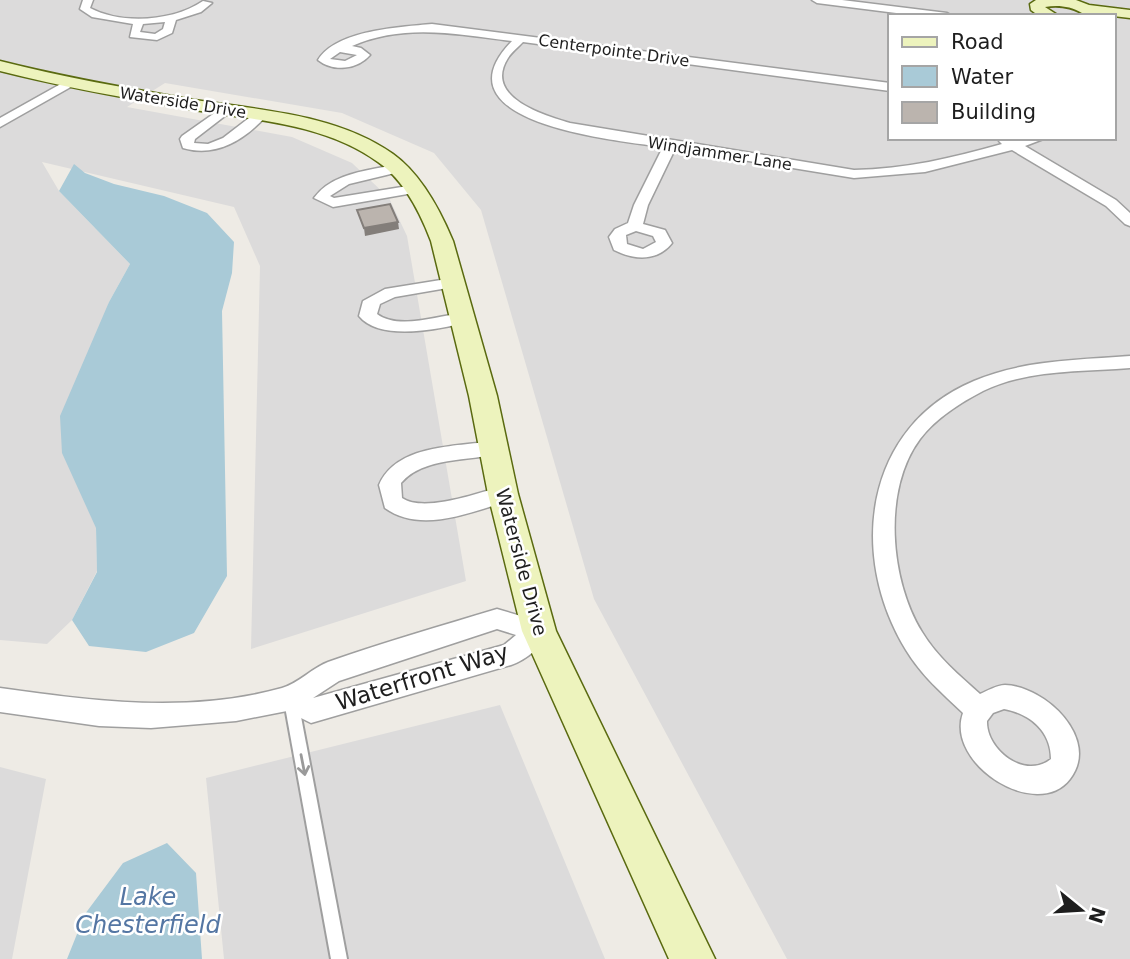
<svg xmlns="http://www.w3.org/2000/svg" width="1130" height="959" viewBox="0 0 1130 959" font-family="'DejaVu Sans',sans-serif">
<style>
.residential{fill:#dcdbdb;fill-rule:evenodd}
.water{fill:#a9cad7}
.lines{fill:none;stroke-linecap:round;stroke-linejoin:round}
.lane-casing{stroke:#9f9f9f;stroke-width:4}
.street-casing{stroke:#9f9f9f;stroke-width:3}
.secondary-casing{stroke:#5a6a10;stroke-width:3}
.lane{fill:#fff;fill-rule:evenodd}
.street{fill:#fff;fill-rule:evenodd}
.secondary{fill:#edf3bd;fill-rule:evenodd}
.shaded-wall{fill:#837e7a}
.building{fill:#bbb4ae;stroke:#837e7a;stroke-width:2}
.oneway{stroke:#9a9a9a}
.labels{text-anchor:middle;stroke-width:5;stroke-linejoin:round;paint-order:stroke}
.far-street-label{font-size:16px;fill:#1e1e1e;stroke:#fff}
.street-label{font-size:19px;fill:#1e1e1e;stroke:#fff}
.near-street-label{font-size:23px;fill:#1e1e1e;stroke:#fff}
.near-water-label{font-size:24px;font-style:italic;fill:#5476a3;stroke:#fff}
</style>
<rect width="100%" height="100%" fill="#eeebe5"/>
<path class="residential" d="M0,0H1130V959H787L594,599L481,210L434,153L342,113L165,83L127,107L292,137L352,163L389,198L407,236L466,581L251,649L260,266L234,207L42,162L59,191L130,264L109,302L63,453L96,527L97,571L72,620L47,644L0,640ZM890,16H1114V138H890Z
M500,705L605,959H224L206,778Z
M0,767L46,779L12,959H0Z"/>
<path class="water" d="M74,164L85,173L114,184L164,196L207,213L234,242L232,273L222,311L227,576L194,633L146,652L89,646L72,620L97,572L96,528L62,453L60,416L109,302L130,264L59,191Z
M167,843L196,873L202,959H67L85,914L123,863Z"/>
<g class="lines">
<g class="lane-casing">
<path id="lane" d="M291,695L296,697L298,701L347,959H331L284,701L286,697Z"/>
</g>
<g class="street-casing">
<path id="street" d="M83,0H93L90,8C122,25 174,21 203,1L212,3L201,12L176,20L172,33L157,40L130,37L133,24L92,17L80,9ZM165,22L163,29L155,34L140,32L143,24Z
M812,0H842L947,13L952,16H920L817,3Z
M432,24L890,83V91L523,42C518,47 511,53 508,58C483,97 543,115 570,123L854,170C905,169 953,158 1002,144L999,141L1001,138L1015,141L1046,138L1025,146L1116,200L1130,213V226L1125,224L1106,206L1012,150L925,172L854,178L675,149L648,205L643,224L665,230L672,243C657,262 634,260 614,250L609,237L615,229L628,223L634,205L663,147C615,140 432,123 512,41C458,34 403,23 352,46L361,48L370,55C357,70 333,72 318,60C336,30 400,27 432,24ZM340,52L357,55L345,61L330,59ZM636,231L653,236L656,242L643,249L627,244L626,235Z
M66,81L76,84L0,127V118Z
M226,105L232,109L230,112L195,139L194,143L208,144L223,138L258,111L262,110L268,114C246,139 217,158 183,148L180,139L182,136Z
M398,164L405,168L403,171L349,184L330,196L334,198L414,185L419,186V192L333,207L314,198C333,172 369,171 398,164Z
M453,278L459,280L461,283L459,286L395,297L380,304L377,314C398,330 438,316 462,313L468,314L471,318L468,322C440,329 380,342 359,316L363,301L385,289Z
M1130,356V368C1082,372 1028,369 983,391C960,403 936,418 920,439C882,490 890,580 922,632C937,657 959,675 980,694C987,691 997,685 1005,685C1045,686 1101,739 1070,779C1037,822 945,764 963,713C942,693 921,675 906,650C848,555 864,427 974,381C1023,360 1078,360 1130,356ZM1004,709C1030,714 1051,731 1051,759C1025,780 986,750 987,721L993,713Z
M493,441L500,443L503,448L500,453C469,462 424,456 401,483L402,498C424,513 478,493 503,486L511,488L514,494L511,500C472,512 421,534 385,508L379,485C397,444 455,447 493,441Z
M497,609L548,624L551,631C544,645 526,660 511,665L311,723L287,711L236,721L151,728L99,726L0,712V688C93,701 189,714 282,688C299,683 312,668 328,662C384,642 441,626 497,609ZM497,629L516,635L504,645L313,698L339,681Z"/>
</g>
<g class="secondary-casing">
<path id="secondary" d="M1036,0H1076L1089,5L1130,10V18L1096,14L1081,16L1082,13C1070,6 1058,5 1045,7L1059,16H1039L1031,10L1030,4Z
M0,61C63,77 125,88 189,99C256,110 335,113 393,154C421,174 440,210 453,241L497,396L518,494L556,631L715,959H669L522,631L488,494L469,396L431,241C420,212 404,180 378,162C324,123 253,120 189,109C125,98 63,87 0,71Z"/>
</g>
<use href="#lane" class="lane"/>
<use href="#street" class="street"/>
<use href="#secondary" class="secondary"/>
</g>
<path class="shaded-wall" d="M398,222L399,229L365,236L364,228Z"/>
<path class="building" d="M390,204L398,222L364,228L357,210Z"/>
<defs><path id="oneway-shaft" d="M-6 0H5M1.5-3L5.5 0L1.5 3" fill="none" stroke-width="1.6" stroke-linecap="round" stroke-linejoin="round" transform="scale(1.75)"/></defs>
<use class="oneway" href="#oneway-shaft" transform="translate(303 765) rotate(79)"/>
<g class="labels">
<g class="far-street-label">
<text transform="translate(614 50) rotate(8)" y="6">Centerpointe Drive</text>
<text transform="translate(183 102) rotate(9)" y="6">Waterside Drive</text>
<text transform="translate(720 153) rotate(9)" y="6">Windjammer Lane</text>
</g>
<g class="street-label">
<text transform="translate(522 562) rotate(75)" y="7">Waterside Drive</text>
</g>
<g class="near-street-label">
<text transform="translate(422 677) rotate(-17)" y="8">Waterfront Way</text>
</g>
<g class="near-water-label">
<text x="148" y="905">Lake<tspan x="148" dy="28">Chesterfield</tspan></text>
</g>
</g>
<rect x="888" y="14" width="228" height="126" fill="#ffffff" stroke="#a5a5a5" stroke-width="2"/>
<rect x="902" y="37" width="35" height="10" fill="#edf3bd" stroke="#a5a5a5" stroke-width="2"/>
<text x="951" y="49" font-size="21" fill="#1e1e1e">Road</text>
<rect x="902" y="66" width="35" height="21" fill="#a9cad7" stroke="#a5a5a5" stroke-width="2"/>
<text x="951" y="84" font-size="21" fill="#1e1e1e">Water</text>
<rect x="902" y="102" width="35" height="21" fill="#bbb4ae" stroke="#a5a5a5" stroke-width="2"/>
<text x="951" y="119" font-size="21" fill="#1e1e1e">Building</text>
<g transform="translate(1081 910) rotate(108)" stroke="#ffffff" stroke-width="5" paint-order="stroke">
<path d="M0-5L12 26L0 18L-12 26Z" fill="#1e1e1e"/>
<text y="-10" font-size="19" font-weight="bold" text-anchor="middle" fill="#1e1e1e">N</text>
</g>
</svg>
